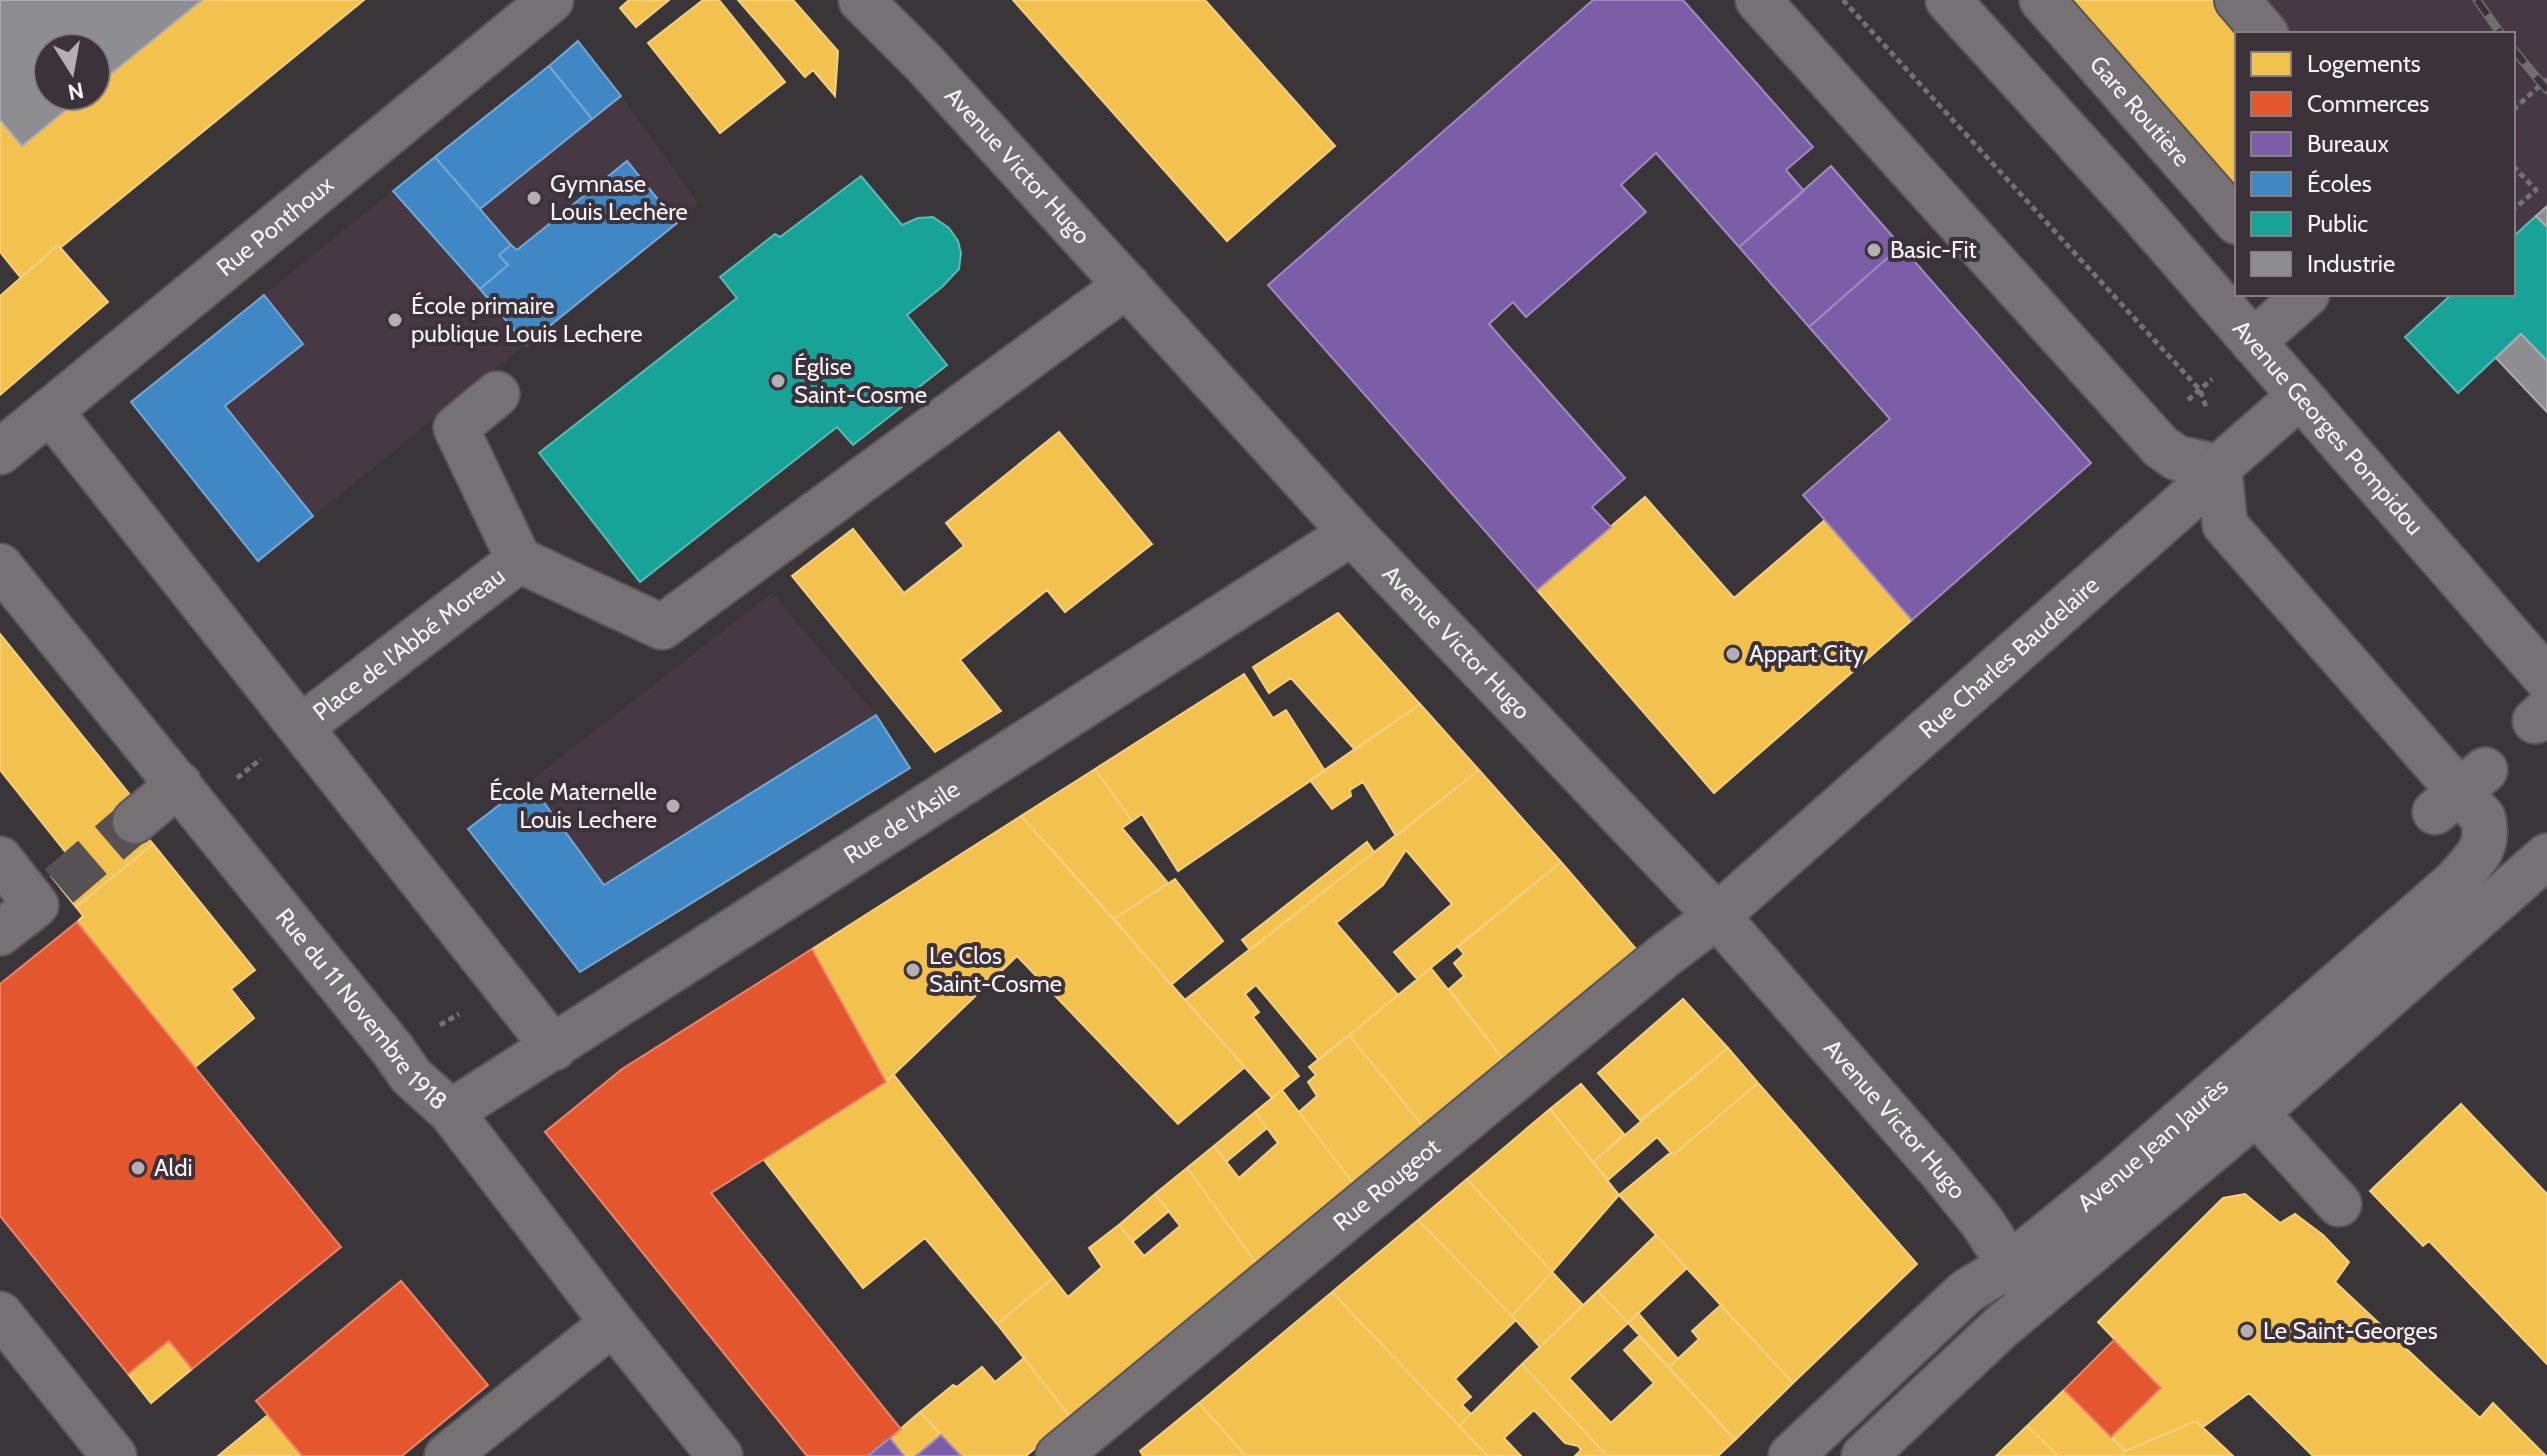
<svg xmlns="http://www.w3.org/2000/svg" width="2547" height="1456" viewBox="0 0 2547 1456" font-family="Cabin,sans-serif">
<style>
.built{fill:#463943}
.homes{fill:#f2c14e;stroke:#f3cf80;stroke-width:2}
.shops{fill:#e4572e;stroke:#e9856a;stroke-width:2}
.offices{fill:#7b5ea7;stroke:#a08abe;stroke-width:2}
.schools{fill:#3f88c5;stroke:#76a8d3;stroke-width:2}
.public{fill:#17a398;stroke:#5abab4;stroke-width:2}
.industry{fill:#8d8d92;stroke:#acabb0;stroke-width:2}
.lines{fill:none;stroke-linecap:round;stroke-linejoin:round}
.minor-tunnel{stroke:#555154;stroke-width:44;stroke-dasharray:44 22;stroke-linecap:butt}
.minor-casing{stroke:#585457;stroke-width:48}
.path{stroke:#747174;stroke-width:5;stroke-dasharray:6 4;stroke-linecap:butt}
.minor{stroke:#757174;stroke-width:44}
.rail-casing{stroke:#716e70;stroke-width:9}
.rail{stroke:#3b3339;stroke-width:6;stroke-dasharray:18;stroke-linecap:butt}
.poi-dot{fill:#b4afb3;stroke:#3b3339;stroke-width:3}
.labels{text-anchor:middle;stroke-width:8;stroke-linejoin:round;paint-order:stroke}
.street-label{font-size:24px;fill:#f6f1f5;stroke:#3b3339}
.poi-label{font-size:24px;fill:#f6f1f5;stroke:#3b3339;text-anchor:start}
</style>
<rect width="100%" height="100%" fill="#393538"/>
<path class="built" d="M2264,0H2547V412L2496,358L2458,393L2405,337L2452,294H2513V34H2294Z
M578,41L621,96L699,204L258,561L131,402Z
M772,593L876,715L910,768L580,972L468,829Z"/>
<path class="homes" d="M202,0H364L60,248L58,245L21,278L0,252V120L22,146L83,96H96V86Z
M629,0H669L636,27L620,8Z
M703,0H719L785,82L720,133L648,43Z
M738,0H793L838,51L835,96L813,70L805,77Z
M1013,0H1205L1335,146L1227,241Z
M2061,0H2220L2250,34H2237V196Z
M58,245L108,302L0,395V296Z
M1059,432L1152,544L1065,612L1047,590L960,660L1001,711L935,752L792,576L853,529L904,593L964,546L946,523Z
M1645,497L1734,598L1825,520L1912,620L1714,793L1537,590Z
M1338,613L1420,704L1355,750L1291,678L1269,693L1253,667Z
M0,634L139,806L129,814L153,844L76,907L51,876L71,859L0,770Z
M1244,674L1273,718L1286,710L1325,771L1178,871L1142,814L1132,821L1095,769Z
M1420,704L1479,770L1396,836L1363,782L1350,790L1351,796L1332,809L1310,780Z
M1095,769L1132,821L1122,828L1168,883L1114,919L1021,816Z
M1479,770L1561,862L1417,979L1394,952L1452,904L1406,850L1383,885L1336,923L1398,995L1319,1060L1256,985L1245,994L1259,1012L1253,1017L1299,1076L1272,1098L1185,1000Z
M1021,816L1245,1067L1178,1124L1017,956L886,1082L812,949Z
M1367,842L1374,852L1250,950L1242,940Z
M153,844L255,970L231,989L254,1018L195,1067L77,922L83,916L76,907Z
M1561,862L1636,949L1503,1059L1449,989L1464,976L1454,963L1464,954L1458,947Z
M1175,879L1223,941L1171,985L1114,919Z
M1431,968L1503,1059L1423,1126L1349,1035Z
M1683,999L1728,1048L1640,1120L1598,1073Z
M1349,1035L1423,1126L1354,1184L1299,1112L1317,1096L1308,1082L1316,1075L1309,1067Z
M1728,1048L1758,1083L1673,1155L1657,1137L1608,1180L1593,1162Z
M894,1075L1053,1278L997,1324L925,1238L863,1288L764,1160Z
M1758,1083L1917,1264L1793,1383L1619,1195L1670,1153L1673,1155Z
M1581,1084L1624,1134L1593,1162L1550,1109Z
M1282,1090L1354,1184L1257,1264L1187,1168L1214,1146L1239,1178L1278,1143L1255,1112Z
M2461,1104L2547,1194V1364L2429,1241L2423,1246L2370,1191Z
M1550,1109L1619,1195L1552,1272L1467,1179Z
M1255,1112L1267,1128L1226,1162L1214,1146Z
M1187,1168L1257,1264L1071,1418L997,1324L1053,1278L1068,1297L1102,1267L1089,1248L1119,1225L1144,1256L1180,1226L1155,1194Z
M1467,1179L1552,1272L1512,1316L1418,1220Z
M1155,1194L1169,1211L1132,1242L1119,1225Z
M2245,1194L2280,1223L2295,1214L2323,1235L2349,1262L2335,1282L2480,1418L2493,1403L2546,1456H2313L2249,1393L2203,1427L2196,1421L2125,1451L2111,1437L2161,1388L2098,1322L2223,1198Z
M1418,1220L1516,1320L1455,1379L1471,1397L1462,1405L1471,1414L1459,1426L1332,1292Z
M1656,1235L1687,1268L1628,1323L1598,1291Z
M1552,1272L1583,1305L1540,1347L1512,1316Z
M1598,1291L1628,1323L1569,1378L1611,1423L1654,1383L1624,1350L1639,1336L1735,1440L1718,1456H1607L1522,1364Z
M1332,1292L1459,1426L1488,1456H1246L1199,1403Z
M1721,1305L1793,1383L1735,1440L1669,1367L1699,1339L1692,1331Z
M1638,1313L1678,1359L1669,1367L1628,1323Z
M169,1341L192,1369L151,1403L128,1374Z
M1024,1358L1071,1418L1026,1456H961L920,1412L953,1385L957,1387L982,1367L995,1382Z
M1522,1364L1607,1456H1575L1581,1450L1578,1446L1565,1443L1534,1410L1504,1438L1521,1456H1488L1459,1426Z
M2064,1390L2125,1451L2120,1456H2058L2027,1426Z
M1199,1403L1246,1456H1143L1140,1451Z
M920,1412L941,1435L916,1456H904L890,1438Z
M268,1415L302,1456H218Z
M2196,1421L2233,1456H2120L2125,1451Z
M2027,1426L2058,1456H1996Z"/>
<path class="shops" d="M77,922L341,1247L192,1369L169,1341L128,1374L0,1216V984Z
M812,949L886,1082L711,1193L901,1429L868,1456H807L545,1132L622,1069Z
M401,1281L488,1385L402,1456H302L256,1401Z
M2114,1340L2161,1388L2111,1437L2064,1390Z"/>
<path class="offices" d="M1593,0H1683L1813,147L1786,170L1804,191L1739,247L1656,153L1621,185L1646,212L1526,317L1513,302L1489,324L1625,478L1592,507L1611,527L1537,590L1268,285Z
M1831,166L1901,246L1809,327L1739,247Z
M1901,246L2091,463L1912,620L1803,495L1890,419L1809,327Z
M941,1435L961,1456H916Z
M890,1438L904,1456H868Z"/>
<path class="schools" d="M578,41L621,96L592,119L549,66Z
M549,66L592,119L480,209L435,157Z
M435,157L511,245L499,255L508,265L480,289L393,191Z
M627,161L677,223L526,345L480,289L508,265L499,255L511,245L517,250Z
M264,295L303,344L225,406L313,516L258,561L131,402Z
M876,715L910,768L580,972L468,829L529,782L604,885Z"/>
<path class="public" d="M861,176L902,225L918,218L933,217L949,228L958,241L961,253L959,269L942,287L907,315L947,365L905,398L908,402L853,445L837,427L640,582L539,453L737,298L720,277L775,234L780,237Z
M2536,216L2547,227V361L2521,334L2458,393L2405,337L2452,294H2513V237Z"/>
<path class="industry" d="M0,0H202L96,86V48H48V96H83L22,146L0,120Z
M2547,206V227L2536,216Z
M2521,334L2547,361V412L2496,358Z"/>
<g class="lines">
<path class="minor-tunnel" d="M59,886L135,821"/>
<g class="minor-casing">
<g id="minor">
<path id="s1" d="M861,0L923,62L1352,533L1717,916L1939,1169L1982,1222L2010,1265L2037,1297"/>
<path d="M1758,0L2161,447L2177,458L2219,467"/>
<path id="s2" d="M1948,0L2134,205L2547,679"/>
<path id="s3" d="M2042,0L2237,222"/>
<path d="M2237,0L2266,34"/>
<path d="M2253,342L2307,294"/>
<path d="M497,394L456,428L519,560L662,627L1127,285"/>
<path d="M50,411L554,1048"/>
<path id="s4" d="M0,452L551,0"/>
<path id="s5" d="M0,566L393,1050L411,1076L451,1112L613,1323L720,1456"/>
<path d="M2535,721L2547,710"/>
<path id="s6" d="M301,727L519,560"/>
<path d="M2435,812L2485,770"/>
<path d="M135,821L179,784"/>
<path d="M0,859L36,905L0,933"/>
<path id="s7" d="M451,1112L1352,533"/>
<path d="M2256,1113L2339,1204"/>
<path d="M0,1314L114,1456"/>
<path d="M447,1456L613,1323"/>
<path id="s8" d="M1058,1456L1664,956L1717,916L2185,502L2219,467L2300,396"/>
<path id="s9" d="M1791,1456L1967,1291L2010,1265L2116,1178L2456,881C2475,859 2490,848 2483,818L2225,525L2219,467"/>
<path d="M1864,1456L2001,1327L2256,1113L2547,856"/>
</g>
</g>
<path class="path" d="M1843,0L2200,390L2206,407
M2513,110L2547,79
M2513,166L2536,190L2513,210
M2188,400L2212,379
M237,778L261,759
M440,1025L459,1014"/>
<use href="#minor" class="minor"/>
<g class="rail-casing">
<path id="rail" d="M2477,0L2501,34
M2513,49L2547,90"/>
</g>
<use href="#rail" class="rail"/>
</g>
<g class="poi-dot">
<circle cx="534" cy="198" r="8"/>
<circle cx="1874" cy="250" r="8"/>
<circle cx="395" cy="320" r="8"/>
<circle cx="778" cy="381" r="8"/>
<circle cx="1733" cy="654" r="8"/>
<circle cx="673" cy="806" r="8"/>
<circle cx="913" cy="970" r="8"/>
<circle cx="138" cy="1168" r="8"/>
<circle cx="2247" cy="1331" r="8"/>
</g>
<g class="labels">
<g class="street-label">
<text dy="8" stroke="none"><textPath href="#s3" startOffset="148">Gare Routière</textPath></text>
<text dy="8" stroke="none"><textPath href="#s1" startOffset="228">Avenue Victor Hugo</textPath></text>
<text dy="8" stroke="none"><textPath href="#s4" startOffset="356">Rue Ponthoux</textPath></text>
<text dy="8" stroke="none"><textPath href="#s2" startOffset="572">Avenue Georges Pompidou</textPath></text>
<text dy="8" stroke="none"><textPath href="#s1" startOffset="876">Avenue Victor Hugo</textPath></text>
<text dy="8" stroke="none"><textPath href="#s6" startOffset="136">Place de l'Abbé Moreau</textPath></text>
<text dy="8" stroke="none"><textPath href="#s8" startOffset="1242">Rue Charles Baudelaire</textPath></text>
<text dy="8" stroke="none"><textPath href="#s7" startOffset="536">Rue de l'Asile</textPath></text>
<text dy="8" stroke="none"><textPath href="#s5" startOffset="572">Rue du 11 Novembre 1918</textPath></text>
<text dy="8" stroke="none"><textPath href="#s1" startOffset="1524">Avenue Victor Hugo</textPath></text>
<text dy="8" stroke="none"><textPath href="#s9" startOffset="478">Avenue Jean Jaurès</textPath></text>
<text dy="8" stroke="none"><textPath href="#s8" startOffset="426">Rue Rougeot</textPath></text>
</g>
<g class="poi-label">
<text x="550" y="192">Gymnase<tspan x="550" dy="28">Louis Lechère</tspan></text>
<text x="1890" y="258">Basic-Fit</text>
<text x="411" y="314">École primaire<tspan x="411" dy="28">publique Louis Lechere</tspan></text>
<text x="794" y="375">Église<tspan x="794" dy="28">Saint-Cosme</tspan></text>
<text x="1749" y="662">Appart City</text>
<text x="657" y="800" text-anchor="end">École Maternelle<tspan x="657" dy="28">Louis Lechere</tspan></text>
<text x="929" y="964">Le Clos<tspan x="929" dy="28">Saint-Cosme</tspan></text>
<text x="154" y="1176">Aldi</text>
<text x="2263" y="1339">Le Saint-Georges</text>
</g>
</g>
<rect x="2235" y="32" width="280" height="264" fill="#3b3339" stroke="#867f84" stroke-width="2"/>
<rect x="2251" y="52" width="40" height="24" fill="#f2c14e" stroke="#867f84" stroke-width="2"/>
<text x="2307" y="72" font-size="24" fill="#f6f1f5">Logements</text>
<rect x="2251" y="92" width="40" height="24" fill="#e4572e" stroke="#867f84" stroke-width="2"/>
<text x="2307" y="112" font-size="24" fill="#f6f1f5">Commerces</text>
<rect x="2251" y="132" width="40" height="24" fill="#7b5ea7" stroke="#867f84" stroke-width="2"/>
<text x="2307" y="152" font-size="24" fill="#f6f1f5">Bureaux</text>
<rect x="2251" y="172" width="40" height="24" fill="#3f88c5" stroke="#867f84" stroke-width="2"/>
<text x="2307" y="192" font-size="24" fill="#f6f1f5">Écoles</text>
<rect x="2251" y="212" width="40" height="24" fill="#17a398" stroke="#867f84" stroke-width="2"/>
<text x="2307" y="232" font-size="24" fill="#f6f1f5">Public</text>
<rect x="2251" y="252" width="40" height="24" fill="#8d8d92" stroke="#867f84" stroke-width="2"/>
<text x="2307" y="272" font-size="24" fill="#f6f1f5">Industrie</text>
<g transform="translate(72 72) rotate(169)"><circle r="38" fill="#3b3339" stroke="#867f84" stroke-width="2"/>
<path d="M0-6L14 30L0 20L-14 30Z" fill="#b4afb3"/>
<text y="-12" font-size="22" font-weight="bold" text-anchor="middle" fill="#f6f1f5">N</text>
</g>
</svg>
